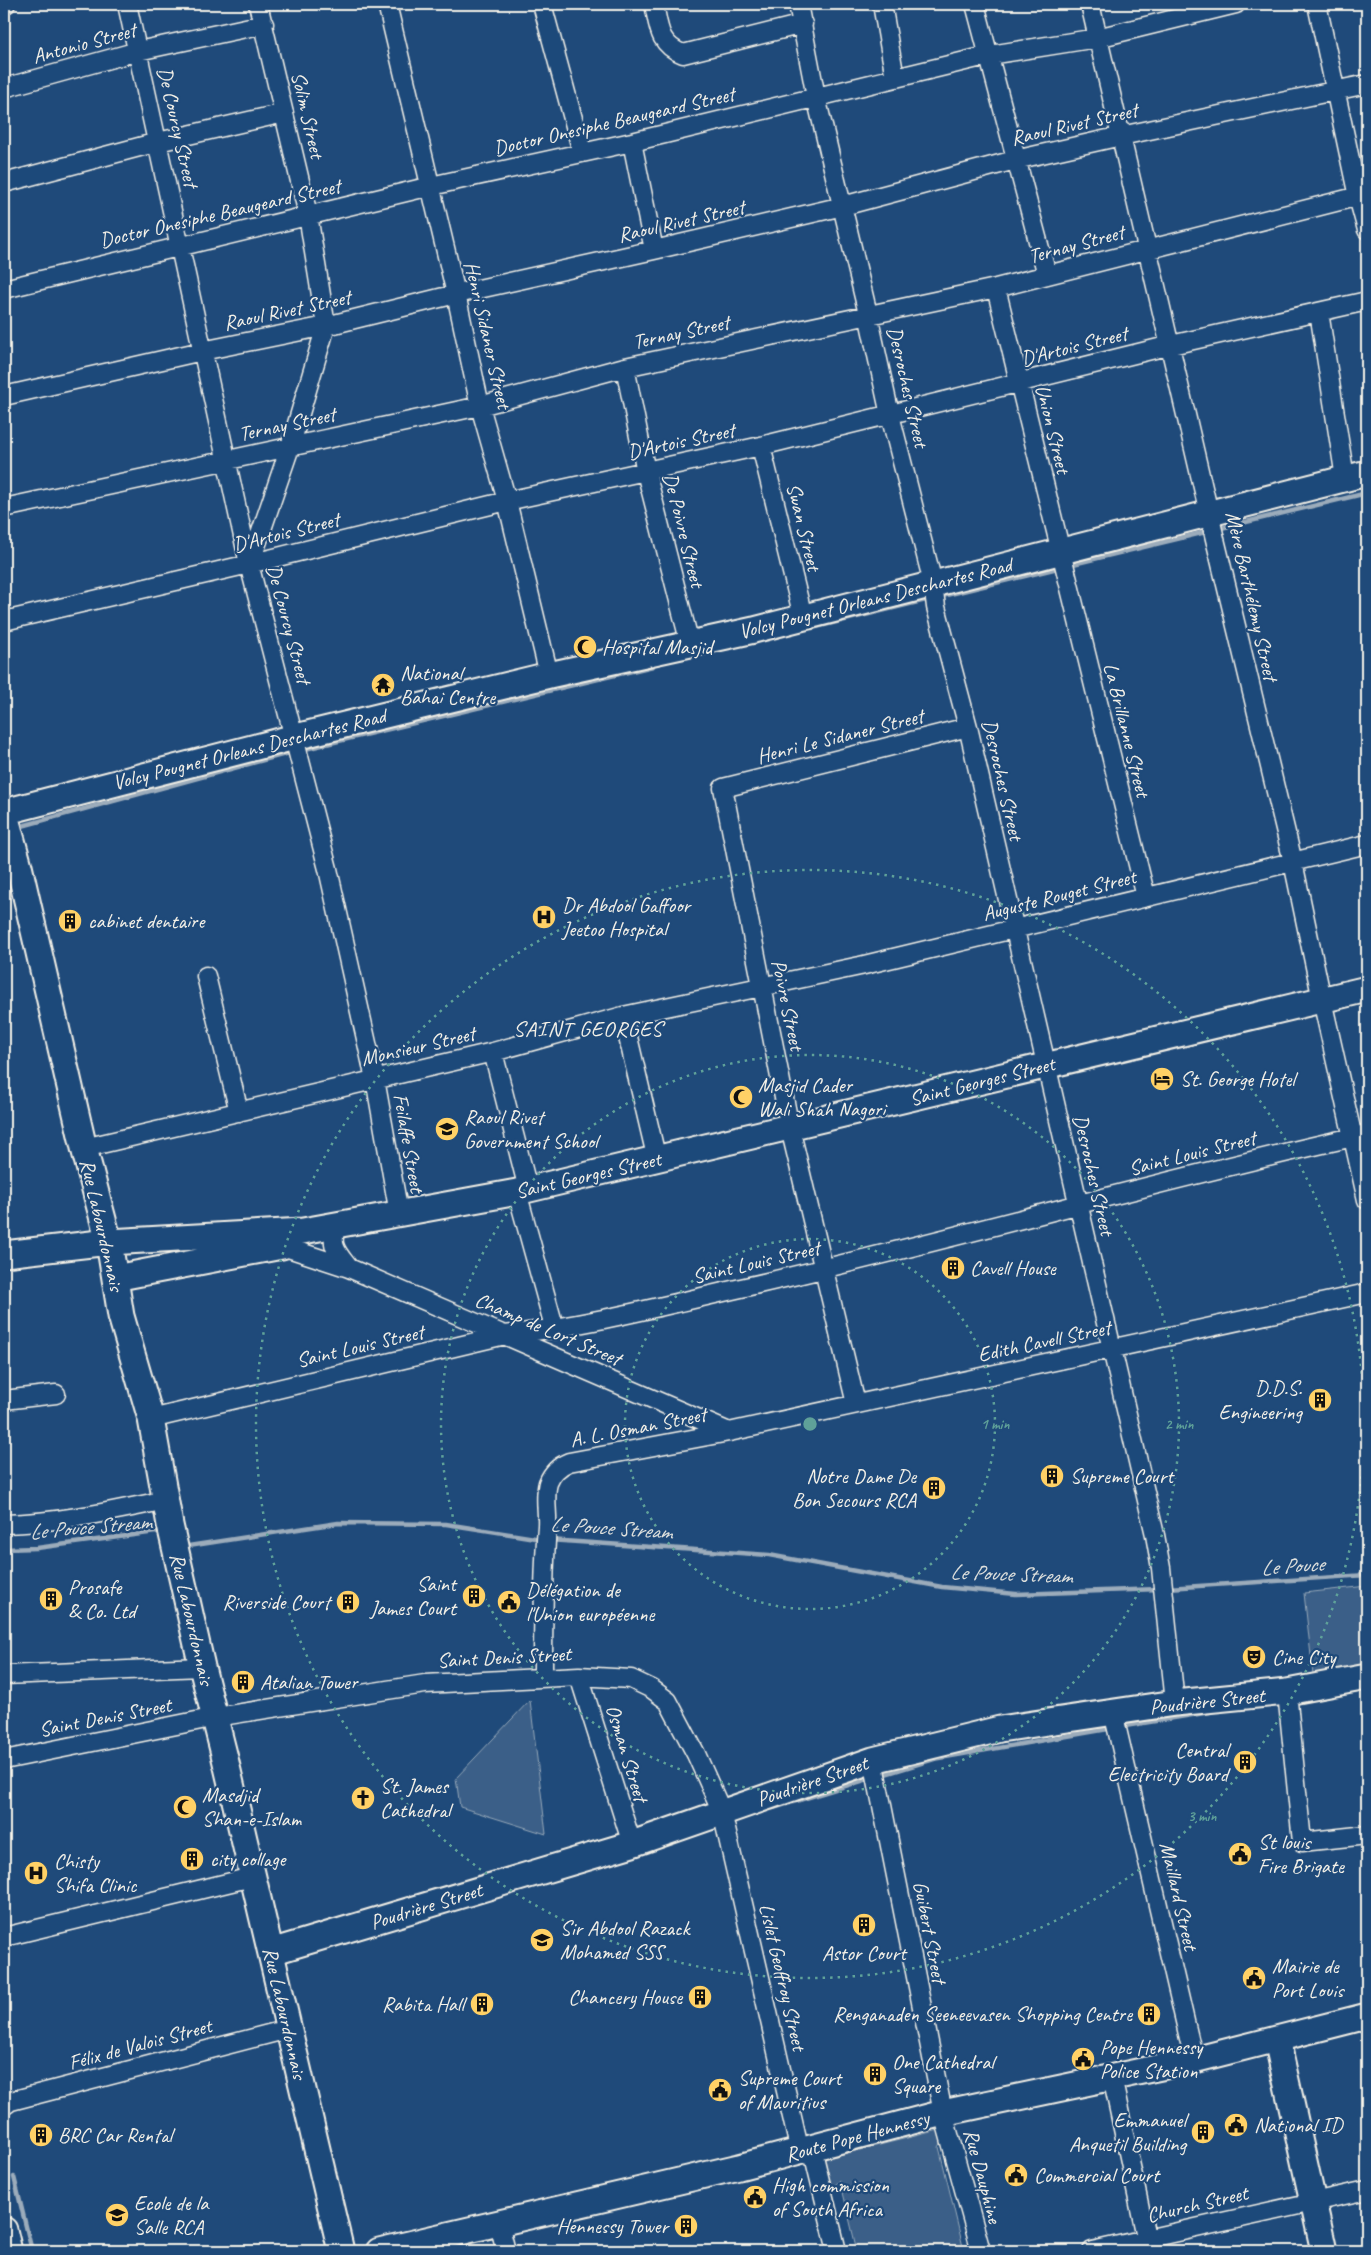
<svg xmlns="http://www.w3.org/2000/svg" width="1371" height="2255" viewBox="0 0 1371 2255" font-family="Caveat,sans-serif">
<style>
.green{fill:#3a5f88;stroke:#97a8b8}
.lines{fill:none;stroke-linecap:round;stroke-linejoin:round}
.stream{stroke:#9cacbb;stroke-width:4.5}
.street-casing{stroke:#f4f1e8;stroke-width:21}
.secondary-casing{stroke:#f4f1e8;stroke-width:29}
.street{stroke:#1f4a7a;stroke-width:18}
.secondary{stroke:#1f4a7a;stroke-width:25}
.ring{fill:none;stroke:#5fa199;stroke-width:2.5;stroke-dasharray:2.5 5}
.labels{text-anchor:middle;stroke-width:4.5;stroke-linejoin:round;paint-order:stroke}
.street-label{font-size:21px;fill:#f4f1e8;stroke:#1f4a7a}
.poi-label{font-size:21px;fill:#f4f1e8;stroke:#1f4a7a;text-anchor:start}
.neighbourhood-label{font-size:22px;letter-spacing:1px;fill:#f4f1e8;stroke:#1f4a7a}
.water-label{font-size:22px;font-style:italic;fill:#dee0dd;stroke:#1f4a7a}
.centre{fill:#5fa199;stroke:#1f4a7a;stroke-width:2.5}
.ring-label{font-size:15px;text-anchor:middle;font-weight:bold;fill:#5fa199;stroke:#1f4a7a;stroke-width:4.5;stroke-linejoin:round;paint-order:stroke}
</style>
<rect width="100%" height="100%" fill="#1f4a7a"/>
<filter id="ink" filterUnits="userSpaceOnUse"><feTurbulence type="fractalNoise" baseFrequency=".02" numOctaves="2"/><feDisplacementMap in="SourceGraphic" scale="10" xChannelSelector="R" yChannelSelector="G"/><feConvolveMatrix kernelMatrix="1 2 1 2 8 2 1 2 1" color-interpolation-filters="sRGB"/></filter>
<g filter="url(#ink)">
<path class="green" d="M1367,1586V1665L1313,1674L1304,1593Z
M530,1700L546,1834L460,1807L456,1778Z
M943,2129L944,2138L939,2147L964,2251H857L840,2180L832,2189L824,2159Z"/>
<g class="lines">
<path class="stream" d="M1217,529L1367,493
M1069,565L1210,531
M938,597L1062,567
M812,628L930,599
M695,656L718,650
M301,750L653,666
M22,826L293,752
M549,1540L769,1555L942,1587L1016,1594L1160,1589
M182,1547L338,1523L446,1524L541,1539
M4,1549L37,1548L156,1532L163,1536
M1168,1588L1367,1575
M1125,1726L1210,1712
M885,1774L934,1759L1108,1729
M773,1808L868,1779
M14,2177L32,2251"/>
<g class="street-casing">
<path id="street" d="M4,4H6
M127,4L249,564L328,869L375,1079L399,1214
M387,4L456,294L480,406L507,501L549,675
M542,4L582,152
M654,4C659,27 658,44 683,54L803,24
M798,4L816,97L868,314L890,415L933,583L936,607L968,727L1155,1535L1161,1568L1175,1703
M882,4L895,78
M975,4L1047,275
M1090,4L1215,539L1293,862L1322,1000L1367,1200
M1317,4L1358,197L1367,230
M4,88L138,51L264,24
M632,142L654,250
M4,183L158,142L284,113
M996,288L1146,897
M4,289L431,186L632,142L990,55L1097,38L1236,4
M1319,312L1345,478
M625,367L646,472L690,644
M4,396L202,351L326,326L456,294L654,250L843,206L1015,160L1121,136L1367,84
M761,446L803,617
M4,508L480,406L625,367L996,288L1367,194
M250,564L290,447L326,326L308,215L258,4
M4,621L249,564L507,501L761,446L1171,345L1367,301
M206,976L239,1112
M623,1016L657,1160
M493,1052L528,1189
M84,1148L493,1052L623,1016L860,966L1367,844
M517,1192L555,1330
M338,1224C328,1245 337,1252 349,1268
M282,1246L349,1268L729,1432
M4,1400L56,1394
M856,1404L790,1128L723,788L968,727
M151,1419L505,1335C585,1326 662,1306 741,1288C951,1241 1157,1180 1367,1134
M4,1524C58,1523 113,1511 166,1500
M4,1675L202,1667
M579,1676L632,1844
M543,1677C543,1626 543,1577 547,1526C548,1512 544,1497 548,1483C552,1473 559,1466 569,1462L729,1432L1367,1293
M1287,1692L1302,1842L1367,1835
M1113,1712L1194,2060
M4,1760L216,1717L425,1684L579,1676L631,1679L652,1689L668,1701L696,1754L722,1812L800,2152
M873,1760L943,2113L981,2251
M4,1937L252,1877
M1112,2077L1149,2251
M4,2106L11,2101L288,2029
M812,2148L837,2251
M499,2224L506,2251
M1092,2251L1367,2190"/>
</g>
<g class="secondary-casing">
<path id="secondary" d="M4,811L19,866L84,1148L109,1242L121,1316L151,1419L170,1525L202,1667L224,1754L341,2251
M4,812L295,737L549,675L754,630L1367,473
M4,1254L109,1242L303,1231L517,1192L1367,989
M115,1278L282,1246L287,1243
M271,1952L632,1844L873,1760L1000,1729L1175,1703L1287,1692L1367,1677
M1277,2040L1324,2251
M4,2230L9,2251
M379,2251L739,2167L943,2113L1194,2060L1367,2016"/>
</g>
<use href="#street" class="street"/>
<use href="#secondary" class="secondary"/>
</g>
</g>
<g class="ring">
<circle cx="810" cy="1424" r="185"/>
<circle cx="810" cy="1424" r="369"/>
<circle cx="810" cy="1424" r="554"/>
</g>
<defs>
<g id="mosque-disc" transform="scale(1.25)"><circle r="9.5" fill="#ffd166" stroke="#1f4a7a"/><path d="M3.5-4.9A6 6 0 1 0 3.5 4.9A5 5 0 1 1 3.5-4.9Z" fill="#111"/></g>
<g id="temple-disc" transform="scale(1.25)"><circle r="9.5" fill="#ffd166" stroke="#1f4a7a"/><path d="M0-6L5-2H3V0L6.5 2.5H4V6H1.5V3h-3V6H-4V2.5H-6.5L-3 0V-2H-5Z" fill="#111"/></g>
<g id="hospital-disc" transform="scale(1.25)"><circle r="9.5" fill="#ffd166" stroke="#1f4a7a"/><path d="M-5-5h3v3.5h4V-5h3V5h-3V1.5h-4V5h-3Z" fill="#111"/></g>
<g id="building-disc" transform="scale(1.25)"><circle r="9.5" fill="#ffd166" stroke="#1f4a7a"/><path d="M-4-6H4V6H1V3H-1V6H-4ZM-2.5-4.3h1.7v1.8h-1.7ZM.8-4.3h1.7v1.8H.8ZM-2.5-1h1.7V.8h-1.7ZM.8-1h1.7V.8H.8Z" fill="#111"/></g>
<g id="hotel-disc" transform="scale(1.25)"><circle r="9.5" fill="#ffd166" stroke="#1f4a7a"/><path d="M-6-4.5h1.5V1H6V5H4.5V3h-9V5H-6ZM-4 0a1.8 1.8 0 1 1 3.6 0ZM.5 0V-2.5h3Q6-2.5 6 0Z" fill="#111"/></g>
<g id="school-disc" transform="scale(1.25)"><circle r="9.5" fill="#ffd166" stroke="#1f4a7a"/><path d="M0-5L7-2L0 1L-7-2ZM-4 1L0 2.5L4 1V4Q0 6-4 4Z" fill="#111"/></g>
<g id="civic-disc" transform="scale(1.25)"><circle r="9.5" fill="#ffd166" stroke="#1f4a7a"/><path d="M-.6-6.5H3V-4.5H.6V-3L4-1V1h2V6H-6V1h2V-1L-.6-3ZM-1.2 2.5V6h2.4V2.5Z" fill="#111"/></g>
<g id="theatre-disc" transform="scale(1.25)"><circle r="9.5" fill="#ffd166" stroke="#1f4a7a"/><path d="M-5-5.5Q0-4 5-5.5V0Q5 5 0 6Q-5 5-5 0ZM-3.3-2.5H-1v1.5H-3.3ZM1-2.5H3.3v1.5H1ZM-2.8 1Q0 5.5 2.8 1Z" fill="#111"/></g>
<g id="church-disc" transform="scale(1.25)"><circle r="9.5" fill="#ffd166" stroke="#1f4a7a"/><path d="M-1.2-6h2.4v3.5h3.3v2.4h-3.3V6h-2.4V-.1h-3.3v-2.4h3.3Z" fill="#111"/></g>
</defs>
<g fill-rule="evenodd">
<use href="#mosque-disc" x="585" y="647"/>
<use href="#temple-disc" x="383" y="685"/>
<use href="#hospital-disc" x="544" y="917"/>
<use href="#building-disc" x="70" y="921"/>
<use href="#hotel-disc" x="1162" y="1079"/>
<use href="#mosque-disc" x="741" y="1097"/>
<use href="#school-disc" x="447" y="1129"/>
<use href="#building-disc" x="953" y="1268"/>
<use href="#building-disc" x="1320" y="1400"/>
<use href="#building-disc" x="1052" y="1476"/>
<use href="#building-disc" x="934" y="1488"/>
<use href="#building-disc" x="474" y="1596"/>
<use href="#building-disc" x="51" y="1599"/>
<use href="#building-disc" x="348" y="1602"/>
<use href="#civic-disc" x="509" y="1602"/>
<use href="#theatre-disc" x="1254" y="1657"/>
<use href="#building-disc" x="243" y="1682"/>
<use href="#building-disc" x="1245" y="1762"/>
<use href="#church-disc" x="363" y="1798"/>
<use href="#mosque-disc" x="185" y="1807"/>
<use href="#civic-disc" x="1240" y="1854"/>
<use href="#building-disc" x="192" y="1859"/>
<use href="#hospital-disc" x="36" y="1873"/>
<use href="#building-disc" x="864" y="1925"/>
<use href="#school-disc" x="542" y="1940"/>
<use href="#civic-disc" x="1254" y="1978"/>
<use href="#building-disc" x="700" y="1997"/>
<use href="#building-disc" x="482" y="2004"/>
<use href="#building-disc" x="1149" y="2014"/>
<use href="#civic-disc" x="1083" y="2059"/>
<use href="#building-disc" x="875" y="2074"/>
<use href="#civic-disc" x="720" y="2090"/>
<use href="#civic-disc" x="1236" y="2125"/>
<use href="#building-disc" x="1203" y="2132"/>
<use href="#building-disc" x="41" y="2135"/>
<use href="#civic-disc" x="1016" y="2175"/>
<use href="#civic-disc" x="755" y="2197"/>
<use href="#school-disc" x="117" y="2215"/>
<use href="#building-disc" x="686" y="2226"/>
</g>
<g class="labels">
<g class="street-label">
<text transform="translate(84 43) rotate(-15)" y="7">Antonio Street</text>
<text transform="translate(308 115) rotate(77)" y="7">Solim Street</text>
<text transform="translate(614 121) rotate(-13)" y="7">Doctor Onesiphe Beaugeard Street</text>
<text transform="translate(1074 124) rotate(-13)" y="7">Raoul Rivet Street</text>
<text transform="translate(178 127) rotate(77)" y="7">De Courcy Street</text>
<text transform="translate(220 213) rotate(-13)" y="7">Doctor Onesiphe Beaugeard Street</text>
<text transform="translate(681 221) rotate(-13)" y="7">Raoul Rivet Street</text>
<text transform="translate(1076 244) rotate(-15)" y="7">Ternay Street</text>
<text transform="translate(287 310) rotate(-12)" y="7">Raoul Rivet Street</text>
<text transform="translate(681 332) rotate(-12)" y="7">Ternay Street</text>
<text transform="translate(488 335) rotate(77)" y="7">Henri Sidaner Street</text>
<text transform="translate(1074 346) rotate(-14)" y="7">D'Artois Street</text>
<text transform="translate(908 387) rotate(77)" y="7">Desroches Street</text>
<text transform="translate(287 424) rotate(-12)" y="7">Ternay Street</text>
<text transform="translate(1053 429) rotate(76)" y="7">Union Street</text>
<text transform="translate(681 441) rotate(-12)" y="7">D'Artois Street</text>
<text transform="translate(804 527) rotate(76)" y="7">Swan Street</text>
<text transform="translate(684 530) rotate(76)" y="7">De Poivre Street</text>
<text transform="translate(286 532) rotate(-14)" y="7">D'Artois Street</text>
<text transform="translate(1252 596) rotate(77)" y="7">Mère Barthélemy Street</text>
<text transform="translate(875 598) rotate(-14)" y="7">Volcy Pougnet Orleans Deschartes Road</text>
<text transform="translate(289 624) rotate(75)" y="7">De Courcy Street</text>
<text transform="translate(1127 730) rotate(76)" y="7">La Brillanne Street</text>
<text transform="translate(840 736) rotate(-14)" y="7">Henri Le Sidaner Street</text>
<text transform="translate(249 749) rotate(-14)" y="7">Volcy Pougnet Orleans Deschartes Road</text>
<text transform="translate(1003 780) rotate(77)" y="7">Desroches Street</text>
<text transform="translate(1059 895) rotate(-14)" y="7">Auguste Rouget Street</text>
<text transform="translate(788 1005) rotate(78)" y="7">Poivre Street</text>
<text transform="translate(418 1046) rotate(-13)" y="7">Monsieur Street</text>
<text transform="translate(982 1081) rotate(-14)" y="7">Saint Georges Street</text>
<text transform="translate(409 1143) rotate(80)" y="7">Feilaffe Street</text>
<text transform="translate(1192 1153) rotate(-14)" y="7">Saint Louis Street</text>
<text transform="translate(588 1175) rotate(-13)" y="7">Saint Georges Street</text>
<text transform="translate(1094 1175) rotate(77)" y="7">Desroches Street</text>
<text transform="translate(102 1225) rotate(77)" y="7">Rue Labourdonnais</text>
<text transform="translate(756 1262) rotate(-13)" y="7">Saint Louis Street</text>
<text transform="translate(548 1329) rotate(23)" y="7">Champ de Lort Street</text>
<text transform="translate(1044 1341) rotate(-12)" y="7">Edith Cavell Street</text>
<text transform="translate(360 1346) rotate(-13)" y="7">Saint Louis Street</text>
<text transform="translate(638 1427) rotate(-11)" y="7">A. L. Osman Street</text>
<text transform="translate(192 1619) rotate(77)" y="7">Rue Labourdonnais</text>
<text transform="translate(504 1657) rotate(-3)" y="7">Saint Denis Street</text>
<text transform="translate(1207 1701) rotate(-6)" y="7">Poudrière Street</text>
<text transform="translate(105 1717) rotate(-11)" y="7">Saint Denis Street</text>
<text transform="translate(627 1753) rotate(73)" y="7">Osman Street</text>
<text transform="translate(812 1781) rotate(-19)" y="7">Poudrière Street</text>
<text transform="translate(1179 1896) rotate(77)" y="7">Maillard Street</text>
<text transform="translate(426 1906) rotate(-17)" y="7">Poudrière Street</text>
<text transform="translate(930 1932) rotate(79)" y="7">Guibert Street</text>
<text transform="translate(783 1977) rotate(77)" y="7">Lislet Geoffroy Street</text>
<text transform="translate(285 2013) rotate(77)" y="7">Rue Labourdonnais</text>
<text transform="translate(140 2044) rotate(-15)" y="7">Félix de Valois Street</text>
<text transform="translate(857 2136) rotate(-15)" y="7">Route Pope Hennessy</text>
<text transform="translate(983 2176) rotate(75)" y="7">Rue Dauphine</text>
<text transform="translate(1197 2204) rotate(-13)" y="7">Church Street</text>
</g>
<g class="poi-label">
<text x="602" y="654">Hospital Masjid</text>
<text x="400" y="680">National<tspan x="400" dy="24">Bahai Centre</tspan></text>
<text x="562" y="912">Dr Abdool Gaffoor<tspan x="562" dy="24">Jeetoo Hospital</tspan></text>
<text x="88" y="928">cabinet dentaire</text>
<text x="1180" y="1086">St. George Hotel</text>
<text x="758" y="1092">Masjid Cader<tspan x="758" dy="24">Wali Shah Nagori</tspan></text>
<text x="464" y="1124">Raoul Rivet<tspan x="464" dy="24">Government School</tspan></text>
<text x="970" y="1275">Cavell House</text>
<text x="1302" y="1395" text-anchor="end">D.D.S.<tspan x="1302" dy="24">Engineering</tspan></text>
<text x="916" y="1483" text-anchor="end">Notre Dame De<tspan x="916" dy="24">Bon Secours RCA</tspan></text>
<text x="1070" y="1483">Supreme Court</text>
<text x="456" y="1591" text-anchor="end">Saint<tspan x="456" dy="24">James Court</tspan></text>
<text x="68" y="1594">Prosafe<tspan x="68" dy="24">&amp; Co. Ltd</tspan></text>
<text x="526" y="1597">Délégation de<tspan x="526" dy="24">l'Union européenne</tspan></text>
<text x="330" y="1609" text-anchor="end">Riverside Court</text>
<text x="1272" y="1664">Cine City</text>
<text x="260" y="1689">Atalian Tower</text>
<text x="1228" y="1757" text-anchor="end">Central<tspan x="1228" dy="24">Electricity Board</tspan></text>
<text x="380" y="1793">St. James<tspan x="380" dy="24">Cathedral</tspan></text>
<text x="202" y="1802">Masdjid<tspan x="202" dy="24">Shan-e-Islam</tspan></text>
<text x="1258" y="1849">St louis<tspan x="1258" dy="24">Fire Brigate</tspan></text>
<text x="210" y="1866">city collage</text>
<text x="54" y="1868">Chisty<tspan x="54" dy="24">Shifa Clinic</tspan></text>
<text x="560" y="1935">Sir Abdool Razack<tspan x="560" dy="24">Mohamed SSS</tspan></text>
<text x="864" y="1960" text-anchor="middle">Astor Court</text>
<text x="1272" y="1973">Mairie de<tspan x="1272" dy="24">Port Louis</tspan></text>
<text x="682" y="2004" text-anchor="end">Chancery House</text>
<text x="464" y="2011" text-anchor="end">Rabita Hall</text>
<text x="1132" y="2021" text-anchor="end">Renganaden Seeneevasen Shopping Centre</text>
<text x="1100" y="2054">Pope Hennessy<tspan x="1100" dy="24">Police Station</tspan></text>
<text x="892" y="2069">One Cathedral<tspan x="892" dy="24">Square</tspan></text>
<text x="738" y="2085">Supreme Court<tspan x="738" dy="24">of Mauritius</tspan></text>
<text x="1186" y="2127" text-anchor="end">Emmanuel<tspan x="1186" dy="24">Anquetil Building</tspan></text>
<text x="1254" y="2132">National ID</text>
<text x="58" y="2142">BRC Car Rental</text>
<text x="1034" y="2182">Commercial Court</text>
<text x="772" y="2192">High commission<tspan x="772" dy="24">of South Africa</tspan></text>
<text x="134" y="2210">Ecole de la<tspan x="134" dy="24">Salle RCA</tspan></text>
<text x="668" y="2233" text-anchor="end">Hennessy Tower</text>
</g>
<g class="neighbourhood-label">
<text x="588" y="1036">SAINT GEORGES</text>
</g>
<g class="water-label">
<text transform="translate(90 1526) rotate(-5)" y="8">Le Pouce Stream</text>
<text transform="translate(611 1527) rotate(4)" y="8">Le Pouce Stream</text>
<text transform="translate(1292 1565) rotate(-4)" y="8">Le Pouce</text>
<text transform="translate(1011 1573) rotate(2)" y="8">Le Pouce Stream</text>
</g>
</g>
<circle cx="810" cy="1424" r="8" class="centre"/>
<g class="ring-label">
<text x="995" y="1429">1 min</text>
<text x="1179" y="1429">2 min</text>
<text x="1202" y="1821">3 min</text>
</g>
<rect width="1371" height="2255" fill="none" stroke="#1f4a7a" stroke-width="20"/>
<rect x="10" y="10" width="1351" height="2235" fill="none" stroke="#f4f1e8" stroke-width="2" filter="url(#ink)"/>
</svg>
